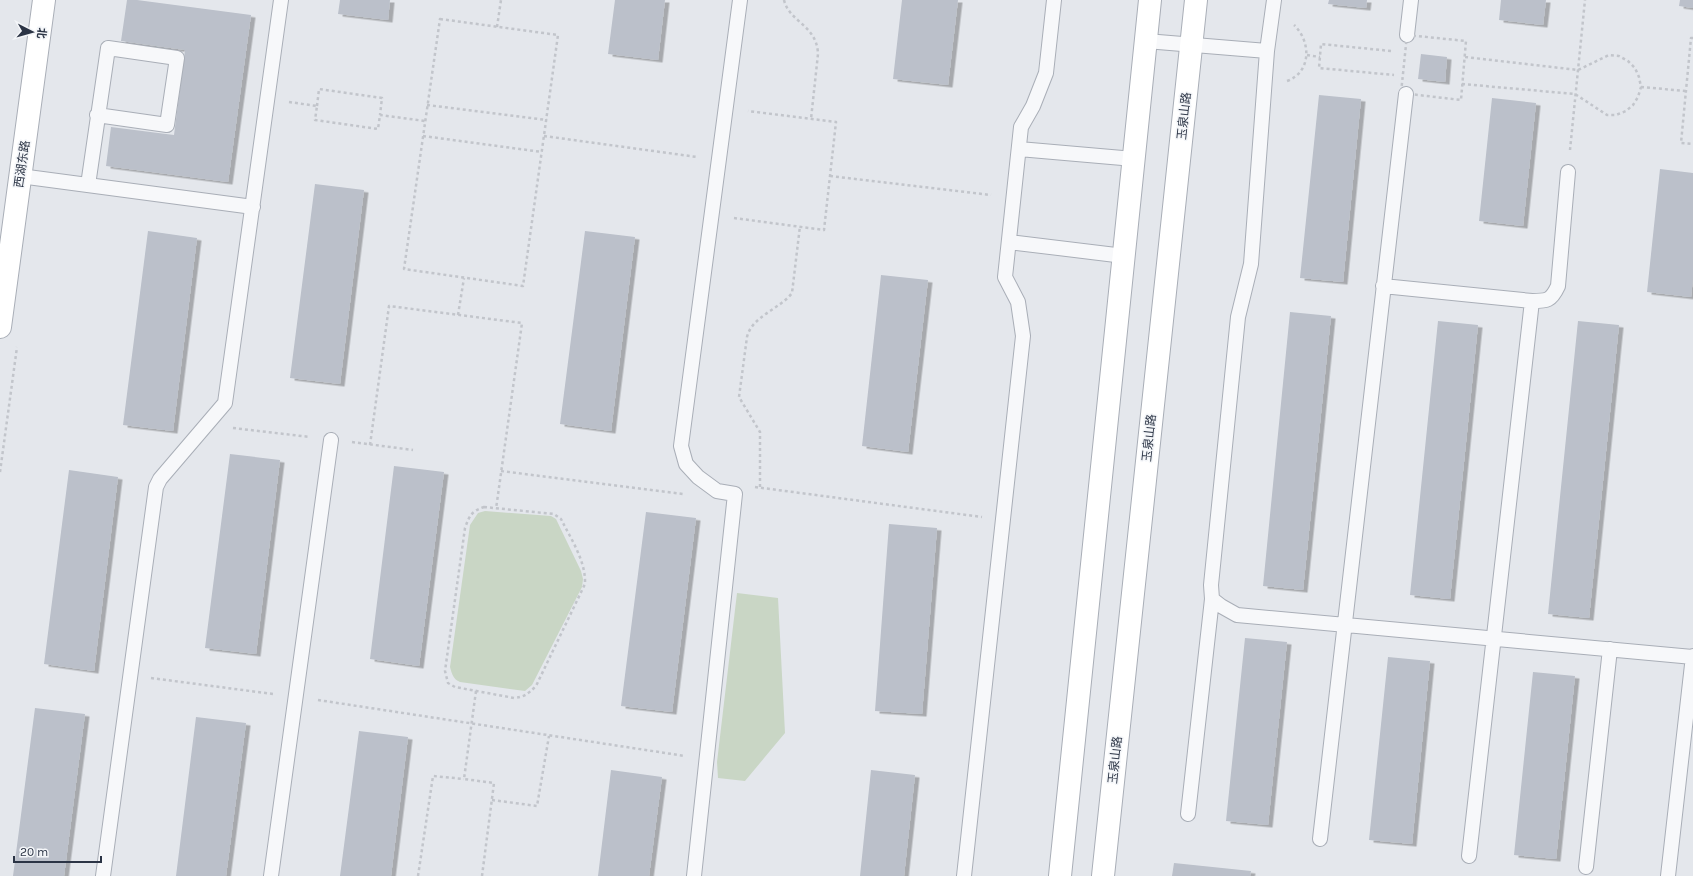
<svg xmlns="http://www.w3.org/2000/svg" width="1693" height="876" viewBox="0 0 1693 876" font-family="Karla,'Noto Sans SC',sans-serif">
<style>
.green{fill:#c9d6c5}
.building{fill:#bbc0ca;filter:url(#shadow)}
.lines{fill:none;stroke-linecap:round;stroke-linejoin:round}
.lane-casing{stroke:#a9aeb7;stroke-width:16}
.secondary-casing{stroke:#a9aeb7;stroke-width:24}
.path{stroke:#c2c5cb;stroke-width:2.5;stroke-dasharray:3 3;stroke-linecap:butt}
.lane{stroke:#f7f8fa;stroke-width:14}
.secondary{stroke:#fff;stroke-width:22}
.labels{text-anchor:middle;stroke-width:3;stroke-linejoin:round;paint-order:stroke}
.street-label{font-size:12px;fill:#2b3445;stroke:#f4f6f9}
</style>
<defs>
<filter id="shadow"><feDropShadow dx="4.5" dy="2.5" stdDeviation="0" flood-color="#0004"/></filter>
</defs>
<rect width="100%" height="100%" fill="#e4e7ec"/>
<path class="green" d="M485,511L551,516L556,519L581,571L583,579L582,587L532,685L525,691L460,682C453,679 452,674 450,667L470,525L478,513Z
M737,593L778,598L785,733L745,781L718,778L717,762Z"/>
<path class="building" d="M127,0H137L251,15L228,182L106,166L111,127L174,135L185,50L121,41Z
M340,0H390L388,20L338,14Z
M615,0H665L658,60L608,54Z
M902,0H958L948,85L893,79Z
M1329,0H1367L1366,8L1328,4Z
M1501,0H1546L1543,25L1499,20Z
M1680,0H1693V8L1679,6Z
M1421,54L1447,57L1445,82L1418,79Z
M1319,95L1361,99L1343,282L1300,278Z
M1492,98L1536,103L1523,226L1479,221Z
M1660,169L1693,173V278L1691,297L1647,292Z
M315,184L364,190L340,384L290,378Z
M148,231L197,238L173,431L123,425Z
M585,231L635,237L611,431L560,424Z
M881,275L928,280L908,452L862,446Z
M1290,312L1331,316L1303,590L1263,586Z
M1438,321L1478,325L1450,599L1410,595Z
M1578,321L1619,325L1589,618L1548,614Z
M230,454L280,460L256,654L205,648Z
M394,466L444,472L419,666L370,659Z
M69,470L118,477L94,671L44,664Z
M646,512L696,518L672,712L621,706Z
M889,524L937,528L922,714L875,711Z
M1245,638L1287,642L1268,825L1226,821Z
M1388,657L1430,661L1412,844L1369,840Z
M1533,672L1575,676L1556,859L1514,855Z
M35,708L85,714L64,876H13Z
M196,717L246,723L226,876H176Z
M359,731L408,737L391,876H340Z
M611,770L662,777L649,876H598Z
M871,770L915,775L904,876H860Z
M1174,863L1251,871L1250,876H1172Z"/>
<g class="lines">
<g class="lane-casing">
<path id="lane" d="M1407,35L1411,0
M1146,41L1267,51L1251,264L1238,317L1211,585L1212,599L1221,606L1237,615L1693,657
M1267,51L1274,0
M1019,149L1134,159
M20,176L253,207
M88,185L108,48L177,58L167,125L97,115
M1009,242L1124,256
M1383,286L1532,301C1547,301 1551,301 1558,286L1568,172
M1188,814L1212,599
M1320,839L1406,94
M1469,856L1532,301
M1586,867L1610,649
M103,876L156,487L160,479L225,403L281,0
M271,876L331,440
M694,876L735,494L717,491L698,477L686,464L681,446L740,0
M964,876L1023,336L1018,302L1005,277L1021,127L1033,106L1046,73L1054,0
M1668,876L1693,656"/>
</g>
<g class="secondary-casing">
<path id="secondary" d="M0,327L44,0
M1060,876L1150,0
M1103,876L1196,0"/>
</g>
<path class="path" d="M784,0C789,22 817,25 818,54L811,119
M440,19L558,35L523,286L404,269Z
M497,27L501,0
M1407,35L1466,41L1461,100L1401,93Z
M1693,38H1691L1681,143L1693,144
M1391,51L1321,44L1319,68L1394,75
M1307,55L1320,57
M1287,81C1312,72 1311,41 1294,25
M1462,84L1575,94L1607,115H1616L1626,111L1633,105L1638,97L1641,87L1639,77L1635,68L1628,61L1619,56L1609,55L1578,70L1465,57
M1641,87L1686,91
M289,102L317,106L315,120L378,129L380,115L425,121
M427,105L547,120
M317,106L319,89L382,98L380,115
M423,136L542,152
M544,136L697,157
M1570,150L1585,0
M830,176L991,195
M734,218L824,230L836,122L748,111
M458,315L464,278
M233,428L310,437
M352,442L413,450
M370,445L389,306L522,323L496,509
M501,471L683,494
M0,472L17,347
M755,487L982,517
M760,487V432L739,397L747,337C752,316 780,309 792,293L800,226
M484,507L554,514L561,519C571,539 586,561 585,584L536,686C528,694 524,697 514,698L455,687L448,683L445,671L465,528C469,517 471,511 484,507Z
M151,678L273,694
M476,691L464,779L494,783L482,876
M318,700L685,756
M492,800L537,806L549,736
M418,876L433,776L464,779"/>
<use href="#lane" class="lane"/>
<use href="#secondary" class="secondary"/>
</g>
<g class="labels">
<g class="street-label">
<text transform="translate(1184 116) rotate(-84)" y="4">玉泉山路</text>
<text transform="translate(22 164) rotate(-82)" y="4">西湖东路</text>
<text transform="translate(1149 438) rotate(-84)" y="4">玉泉山路</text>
<text transform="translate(1115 760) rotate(-84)" y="4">玉泉山路</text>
</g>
</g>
<g transform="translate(32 32) rotate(96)" stroke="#f4f6f9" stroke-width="3" paint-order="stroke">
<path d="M0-3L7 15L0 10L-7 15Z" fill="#2b3445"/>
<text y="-6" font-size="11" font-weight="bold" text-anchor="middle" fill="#2b3445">北</text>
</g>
<path d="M14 856v6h87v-6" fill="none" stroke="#2b3445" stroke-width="2"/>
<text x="20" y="856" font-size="12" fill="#2b3445" stroke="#f4f6f9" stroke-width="3" paint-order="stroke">20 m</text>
</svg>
